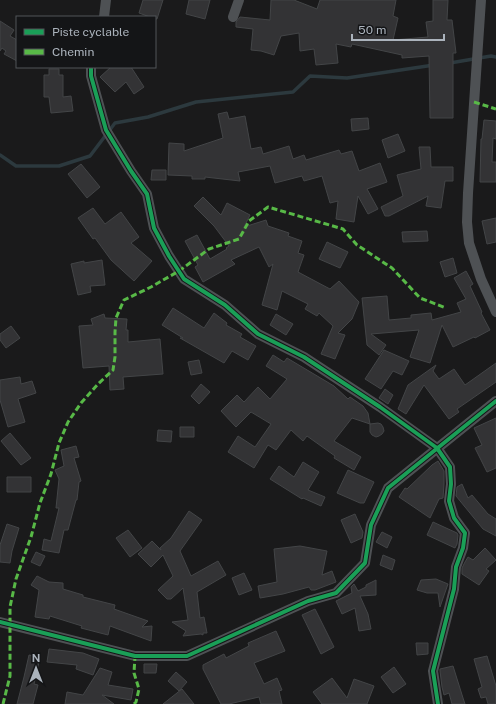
<svg xmlns="http://www.w3.org/2000/svg" width="496" height="704" viewBox="0 0 496 704" font-family="'Public Sans',sans-serif">
<style>
.lines{fill:none;stroke-linecap:round;stroke-linejoin:round}
.stream{stroke:#2c393e;stroke-width:3.5}
.building{fill:#333335;stroke:#434547}
.street{stroke:#4e5154;stroke-width:10}
.quiet{stroke:#58b947;stroke-width:3;stroke-dasharray:6 3;stroke-linecap:butt}
.cycleway-casing{stroke:#141517;stroke-width:6}
.cycleway{stroke:#1a9f57;stroke-width:4}
</style>
<rect width="100%" height="100%" fill="#1a1a1b"/>
<g class="lines">
<path class="stream" d="M450,63L491,56L496,57
M0,155L16,166H59L90,156L115,123L148,117L196,102L293,92L310,76L347,78L434,65"/>
</g>
<path class="building" d="M143,0H163L157,19H155V17H150L139,13Z
M189,0H210L205,19L186,14Z
M271,0H294L317,9L320,0H396L393,16L398,18L393,40L428,37L426,22L433,21V0H448L447,20H452L456,53H453V118H430L429,56L402,58V55L352,44L351,47L336,44L338,63L316,65L314,49L300,51L299,33L281,36L274,55L261,51L251,50L253,29L236,27V22L240,17L270,20Z
M0,21L14,30L10,36L17,40V61L4,54L6,51L2,48L0,51Z
M111,67H131L144,87L134,94L126,82L115,92L100,77Z
M49,69H59V75H63V97L71,96L73,111L51,113L49,97H44V75H49Z
M227,112L229,119L245,116L251,149L261,147L263,154L289,146L293,159L304,155L306,160L339,150L341,154L352,151L359,171L380,163L387,182L367,189L378,209L368,214L358,196L354,222L336,219L338,201L330,203L322,176L304,181L302,176L275,183L270,166L238,172L240,181L205,177V179H192V176L168,175L169,143L184,144V151L223,138L218,114Z
M368,118L369,129L352,131L351,119Z
M484,120L496,121V139L493,138L492,162H496V182H480L481,139H482Z
M398,134L405,151L388,158L382,140Z
M419,147H430L431,167H453V181H445L441,208L426,206L428,196L389,216H385L381,207L403,196L397,175L421,169Z
M81,164L100,187L87,198L68,174Z
M152,170H166V180H151Z
M203,197L221,215L227,203L250,215L244,227L266,220L268,226L289,233L288,236L302,241L298,253L304,255L298,272L330,289L339,281L359,302L352,319L338,333L345,335L335,359L321,354L333,326L319,313L317,316L305,309L308,304L282,291L277,310L262,305L273,264L269,267L259,247L231,260L235,264L203,282L195,267L198,265L185,241L197,235L210,259L227,249L226,248L229,246L214,226L194,206Z
M93,208L105,224L121,212L139,237L131,243L152,261L134,281L111,260L95,238L93,239L78,218Z
M496,218V242L487,244L482,221Z
M427,231L428,241L403,242L402,232Z
M327,242L348,252L340,268L319,259Z
M453,258L457,273L445,277L440,262Z
M102,260L105,285L90,286L91,292L78,295L71,264L84,261V263Z
M466,271L473,284L470,286L482,312L481,313L490,330L475,338L474,337L453,347L442,325L430,363L410,357L419,330L371,334L386,345L379,355L367,345L362,298L387,296L389,320L411,318V315L431,313L432,320L461,312L457,303L466,299L454,278Z
M173,308L204,328L214,313L227,323L226,325L242,334L240,337L256,346L248,360L232,351L224,363L180,338H183L162,325Z
M104,314L105,318L127,319L126,330H128V342L160,339L163,374L123,377L124,389L110,390L109,366L83,368L79,326L93,325L91,319Z
M276,314L293,324L286,335L270,325Z
M11,326L20,338L6,348L0,340V334Z
M384,350L409,361L402,375L393,371L381,389L365,379Z
M273,355L284,362L287,358L334,386L348,399L350,397L363,406L368,413L370,424L378,423L381,424L383,427L384,431L382,434L379,436L376,437L372,435L370,432V424L352,418L334,441L361,457L354,470L334,458L335,456L307,436L303,441L291,430L276,450L268,445L254,468L228,452L238,436L255,447L271,424L251,412L236,427L221,411L237,395L244,402L258,387L270,399L287,379L266,366Z
M199,360L202,373L191,375L188,362Z
M496,363V382L457,409L459,412L449,419L424,385L406,414L398,409L408,385L436,365L433,371L439,379L454,369L465,385Z
M20,377L21,384L32,381L36,393L18,399L25,422L8,427L0,400V380Z
M201,384L210,392L199,404L191,396Z
M385,389L393,395L388,404L379,398Z
M496,418V468L487,472L475,448L482,445L474,428Z
M180,427H194V437H180Z
M158,430L172,431L171,442L157,441Z
M10,433L31,458L21,465L1,441Z
M76,446L79,457L74,458L81,481L79,482L77,500H76L68,530H64L59,553L42,550L44,539L51,541L59,508H56L59,479L55,470L64,466L61,450Z
M438,461L444,471V484L443,498L439,499L430,518L399,497L405,488L407,489L432,465Z
M303,462L319,472L308,490L325,497L321,506L303,498L302,499L270,479L279,466L294,477Z
M348,470L374,482L364,503H360L337,493Z
M7,477H31V492H7Z
M462,484L468,498L472,495L488,514L496,519V536L483,529L456,496L457,487Z
M189,511L202,520L180,551L191,576L218,561L226,575L197,592L200,618L204,617L207,633H203V635L201,634L183,636L186,631L172,622L188,620L183,588L171,599H167L158,590L173,576L163,555L151,567L138,554L152,541L161,550L160,548L171,538Z
M355,514L363,532L362,538L351,543L341,520Z
M433,522L457,533L458,535L457,544L455,548L427,535Z
M7,524L19,528L12,551L10,563L0,562V545Z
M128,530L142,548L130,557L116,538Z
M382,532L392,537L387,548L376,542Z
M300,546L327,551L322,575L332,571L336,582L315,590H311L309,587L283,594L260,598L258,586L277,582L274,549Z
M485,548L496,560L486,569L489,571L479,585L462,574V568L465,562L468,557L473,560Z
M36,552L45,556L40,566L31,562Z
M383,555L395,560L392,570L380,565Z
M244,573L252,590L239,595L232,578Z
M37,576L49,582L63,583V589L83,595V597L115,605L114,609L148,621L142,627L152,626L151,641L110,626L108,635L81,628L82,626L50,616L49,619L35,617L39,590L31,585Z
M436,579L448,584L440,607L438,593H427L417,590L421,580Z
M376,580V595L360,596L368,614L371,629L359,631L355,608L342,614L336,601L352,593L351,587L354,584L358,591L366,587V585Z
M315,609L334,647L321,654L302,615Z
M276,631L285,651L254,663L264,684L277,678L282,690L279,691L282,704H261L259,697L229,704H221L203,669V665L224,654L226,658L249,646L248,643Z
M416,643H428V654L417,655Z
M49,649L83,653L99,659L93,675L76,669L77,665L47,662Z
M29,655L40,657L34,684L38,685L33,704H17L24,677Z
M487,656L496,686V704H488L486,697L481,698L478,689L482,687L474,659Z
M144,664H157L156,673H144Z
M453,666L463,698L465,704H452L449,693L444,695L442,687L440,671V669Z
M394,667L406,684L393,693L381,677Z
M100,668L112,672L108,685L133,689L131,700L102,695L114,704H65L67,692L83,695Z
M176,672L187,682L179,691L168,681Z
M332,678L347,698L354,679L374,686L367,704H322L313,692Z
M182,689L194,704H163Z"/>
<g class="lines">
<path class="street" d="M481,0L468,193L467,222L469,243L481,279L496,312
M104,17L106,0
M233,17L239,0
M91,67V76L106,130L131,171L147,194L154,228L169,256L184,279L225,305L258,334L304,357L380,407L437,448L450,467L451,484L449,501L454,518L465,533L463,548L456,567L454,589L433,671L438,704
M0,622L135,656H187L308,601L336,593L365,563L371,525L388,488L496,401"/>
<path class="quiet" d="M474,102L496,109
M3,704L10,676V607L16,579L31,537L40,503L51,474L59,443L68,422L81,403L98,384L113,370L115,357V332L116,318L124,300L151,287L179,271L209,249L239,239L249,221L268,207L343,229L357,245L392,268L420,298L446,308
M134,704L136,702L139,689L134,673L135,656"/>
<g class="cycleway-casing">
<path id="cycleway" d="M91,67V76L106,130L131,171L147,194L154,228L169,256L184,279L225,305L258,334L304,357L380,407L437,448L450,467L451,484L449,501L454,518L465,533L463,548L456,567L454,589L433,671L438,704
M0,622L135,656H187L308,601L336,593L365,563L371,525L388,488L496,401"/>
</g>
<use href="#cycleway" class="cycleway"/>
</g>
<rect x="16" y="16" width="140" height="52" fill="#141517" stroke="#505459"/>
<rect x="24" y="29" width="20" height="6" fill="#1a9f57" stroke="#505459"/>
<text x="52" y="36" font-size="12" fill="#abb3bc">Piste cyclable</text>
<rect x="24" y="49" width="20" height="6" fill="#58b947" stroke="#505459"/>
<text x="52" y="56" font-size="12" fill="#abb3bc">Chemin</text>
<g transform="translate(36 668)" stroke="#141517" stroke-width="3" paint-order="stroke">
<path d="M0-3L7 15L0 10L-7 15Z" fill="#abb3bc"/>
<text y="-6" font-size="11" font-weight="bold" text-anchor="middle" fill="#abb3bc">N</text>
</g>
<path d="M352 34v6h92v-6" fill="none" stroke="#abb3bc" stroke-width="2"/>
<text x="358" y="34" font-size="12" fill="#abb3bc" stroke="#141517" stroke-width="3" paint-order="stroke">50 m</text>
</svg>
